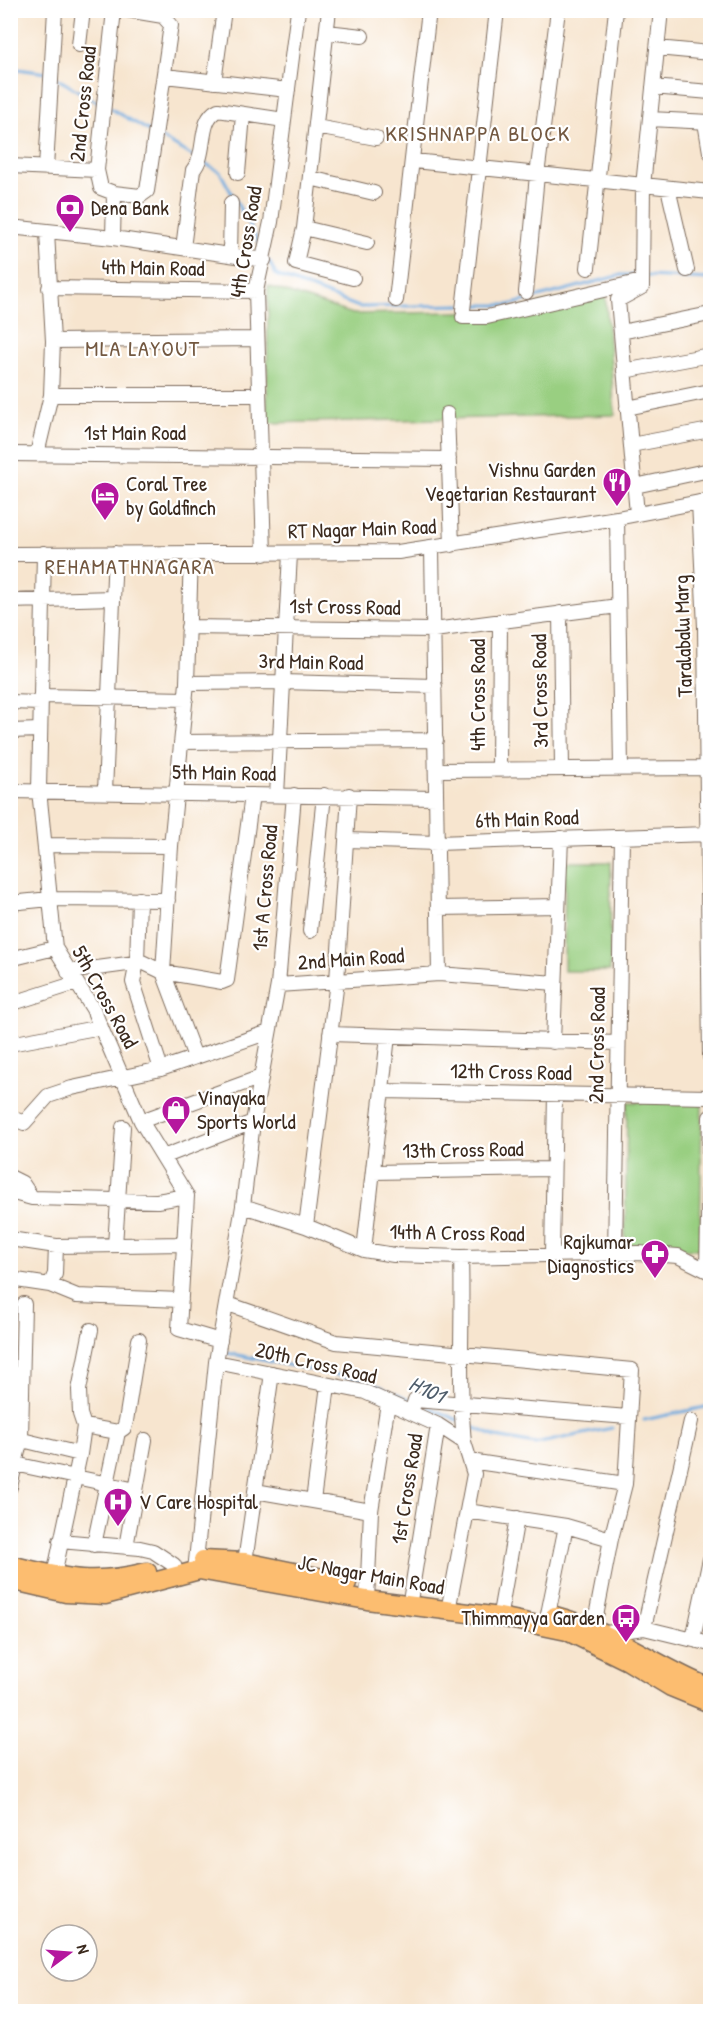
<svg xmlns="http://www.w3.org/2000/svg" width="721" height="2022" viewBox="0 0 721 2022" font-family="'Patrick Hand',sans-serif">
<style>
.green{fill:#99cf81;stroke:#6a7c50;stroke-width:1.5}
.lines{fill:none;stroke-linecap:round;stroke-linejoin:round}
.stream{stroke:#6daadf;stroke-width:3}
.minor-casing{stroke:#7d6b5c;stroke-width:16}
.major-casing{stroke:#7d6b5c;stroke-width:21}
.minor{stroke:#fff;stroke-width:14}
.major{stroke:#fcbd6f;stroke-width:18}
.labels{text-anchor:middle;stroke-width:4.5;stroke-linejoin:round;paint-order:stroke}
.street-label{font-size:21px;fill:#3b2a1e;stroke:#fff}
.poi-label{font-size:21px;fill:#3b2a1e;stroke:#fff;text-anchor:start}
.neighbourhood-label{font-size:22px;letter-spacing:1.5px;fill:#735840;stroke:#fff}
.water-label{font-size:22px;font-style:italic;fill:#4f5d6b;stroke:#fff}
</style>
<rect width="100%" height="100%" fill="#fff"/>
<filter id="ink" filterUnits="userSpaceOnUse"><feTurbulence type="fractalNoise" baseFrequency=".0167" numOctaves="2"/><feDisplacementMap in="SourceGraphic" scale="12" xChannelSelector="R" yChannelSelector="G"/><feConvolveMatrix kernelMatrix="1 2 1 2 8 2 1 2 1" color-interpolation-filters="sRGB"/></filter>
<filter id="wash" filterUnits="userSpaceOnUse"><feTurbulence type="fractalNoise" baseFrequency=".008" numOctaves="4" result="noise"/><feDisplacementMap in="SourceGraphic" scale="24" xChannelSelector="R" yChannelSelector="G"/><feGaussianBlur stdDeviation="1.35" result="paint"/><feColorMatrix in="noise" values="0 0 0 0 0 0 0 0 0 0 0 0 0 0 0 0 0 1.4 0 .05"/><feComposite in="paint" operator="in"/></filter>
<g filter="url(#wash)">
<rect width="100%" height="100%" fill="#f7e5cf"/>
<path class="green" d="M268,286L353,314L507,311L605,289L615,415L267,423Z
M565,862H611L610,971H564Z
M627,1102L702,1103L700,1249L625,1248Z"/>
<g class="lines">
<path class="stream" d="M10,68L47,73
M56,78L99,103
M108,107L151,132
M160,137L196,158
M201,161L220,172L261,247
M269,261L276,275L359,307L461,305
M646,276L710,279
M467,305H509L621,275H637
M227,1353L368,1381L411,1400
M428,1407L458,1420
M644,1420L710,1406
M466,1424L496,1437L535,1444L612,1428"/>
</g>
</g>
<g filter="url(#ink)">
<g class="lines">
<g class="minor-casing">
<path id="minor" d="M114,10L97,170L101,188L114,193
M329,10L304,228L296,263L353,278
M327,32L362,36
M79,45L83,10
M657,48L710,53
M165,76L288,90
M214,82L224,10
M653,87L710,92
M650,119L710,122
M705,122L710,152
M316,127L376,138
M414,161L710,192
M10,166L97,170
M46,168L55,10
M238,173L243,115
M310,178L374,193
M668,188L687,270
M10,227L113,238L264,260
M304,228L367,243
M113,238L114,193L140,196L147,191L171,25L163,16L127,10
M183,248L193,170C208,154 197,120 218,110L284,120
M230,255L231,203
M588,268L616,10
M49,288L256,291
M526,292L537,175L558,10
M396,300L429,10
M463,310L497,10
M463,317H487L642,281
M621,332L710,314
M53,341L257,339
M624,371L710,355
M51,395H258
M627,408L710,391
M447,414L452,545
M631,445L710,430
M10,454L449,459
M37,454L51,395L53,341L47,232
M635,486L710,470
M699,502L705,627L710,1057
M637,514L618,300L642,287L643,186L661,10
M617,518L621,768
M44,553L39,790L55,948L93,1009L141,1121L187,1196L179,1329L220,1341
M10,554L398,552L617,518L710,500
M191,554L187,683L171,846L163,972L195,1057
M264,554L256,291L271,222L298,10
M10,601L113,598
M560,613L562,769
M188,627L434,630L618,606
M187,683L282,682L435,686
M41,696L186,699
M10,702L40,703
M10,731L40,730
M181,742L436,740
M499,769L500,621
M436,770L707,768
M10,791L436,798
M105,792L115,553
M277,795L290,554
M347,840L437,843L708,834
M45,845L171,846
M139,899L137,962L133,982L161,1069L269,1032
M10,903L50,899L168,900
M438,908L558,906
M310,931L324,795
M10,959L55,948
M68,972L142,962L163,972L222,982L227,980L252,795
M439,974L555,983
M278,985L294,795
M10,1004L76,983
M330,1034L618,1043
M553,1042L561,838
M10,1044L101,1027
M382,1091L710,1097
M10,1117L24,1123L48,1096L72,1088L161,1069
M141,1121L261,1077
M163,1157L253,1122
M373,1172L553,1169
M10,1177L22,1183L32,1198
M10,1192L32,1198L157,1201L187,1196
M243,1206L306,1226L364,1250L394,1255L461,1257L638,1253L678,1256L710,1272
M306,1226L337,981L349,795
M10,1239L56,1246L184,1244
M115,1245L123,1127
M364,1250L388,1036
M615,1253L622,837
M552,1254L555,1094
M461,1257C463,1319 458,1381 464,1442
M707,1269L710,1117
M10,1279L50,1285L77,1296L181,1300
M50,1285L55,1274L56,1246
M228,1304L336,1342L632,1370L625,1484L611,1539L592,1637
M216,1362L365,1392L438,1425L464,1442L474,1474L448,1611
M411,1413L415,1400L628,1417
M84,1426L118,1432
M10,1437L80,1454
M470,1461L625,1484
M15,1464L136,1490
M10,1487L21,1438L24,1304
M255,1491L371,1511
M313,1501L328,1385
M467,1511L566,1526L611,1539
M60,1541L140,1548L153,1551L174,1565L177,1576
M94,1545L118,1432L124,1428L126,1421L139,1340
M126,1547L145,1440
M245,1562L272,1373
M195,1571L216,1362L243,1206L253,1122L278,985L439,974L432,549
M54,1575L80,1454L84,1426L80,1414L79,1390L91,1330
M411,1595L438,1425
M367,1600L371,1511L388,1403
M501,1608L517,1518
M548,1614L566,1526
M644,1628L691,1421
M606,1633L644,1628L710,1644
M693,1639L710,1559"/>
</g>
<g class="major-casing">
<path id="major" d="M203,1560L245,1562L347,1583
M10,1565C66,1578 90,1586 147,1572
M10,1580L66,1593L105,1595L199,1570L367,1600L500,1617L567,1631L628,1661L671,1687L710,1703
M555,1616C612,1631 656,1666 710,1688"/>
</g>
<use href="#minor" class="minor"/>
<use href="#major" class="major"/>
</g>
</g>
<defs>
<g id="bank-pin" transform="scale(1.5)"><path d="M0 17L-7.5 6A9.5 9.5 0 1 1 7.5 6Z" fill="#b5179e" stroke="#fff"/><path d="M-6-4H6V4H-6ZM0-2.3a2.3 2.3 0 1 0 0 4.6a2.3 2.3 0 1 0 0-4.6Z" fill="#fff"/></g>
<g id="restaurant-pin" transform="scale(1.5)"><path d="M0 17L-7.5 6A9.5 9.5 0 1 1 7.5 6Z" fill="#b5179e" stroke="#fff"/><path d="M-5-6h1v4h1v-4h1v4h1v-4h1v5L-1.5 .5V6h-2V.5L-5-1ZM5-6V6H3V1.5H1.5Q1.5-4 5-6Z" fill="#fff"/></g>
<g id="hotel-pin" transform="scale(1.5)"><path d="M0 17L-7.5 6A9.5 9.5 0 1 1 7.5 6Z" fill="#b5179e" stroke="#fff"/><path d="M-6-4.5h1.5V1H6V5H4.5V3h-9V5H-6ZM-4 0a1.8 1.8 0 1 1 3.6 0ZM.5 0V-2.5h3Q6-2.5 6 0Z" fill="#fff"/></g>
<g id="shop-pin" transform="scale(1.5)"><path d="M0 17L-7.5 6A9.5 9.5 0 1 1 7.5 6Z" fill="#b5179e" stroke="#fff"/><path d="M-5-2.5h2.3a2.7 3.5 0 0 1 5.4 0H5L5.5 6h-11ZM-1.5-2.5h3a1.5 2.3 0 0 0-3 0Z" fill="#fff"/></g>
<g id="pharmacy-pin" transform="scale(1.5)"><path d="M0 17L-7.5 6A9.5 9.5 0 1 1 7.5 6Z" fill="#b5179e" stroke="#fff"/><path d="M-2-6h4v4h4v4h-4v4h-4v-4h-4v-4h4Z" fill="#fff"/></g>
<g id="hospital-pin" transform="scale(1.5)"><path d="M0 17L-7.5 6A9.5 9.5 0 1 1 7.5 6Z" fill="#b5179e" stroke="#fff"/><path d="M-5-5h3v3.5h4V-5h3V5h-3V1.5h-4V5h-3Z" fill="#fff"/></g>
<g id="bus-pin" transform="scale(1.5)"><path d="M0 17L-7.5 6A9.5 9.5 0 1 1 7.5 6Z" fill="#b5179e" stroke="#fff"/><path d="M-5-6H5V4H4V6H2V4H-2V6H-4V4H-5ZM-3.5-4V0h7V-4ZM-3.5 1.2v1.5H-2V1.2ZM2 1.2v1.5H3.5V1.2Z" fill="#fff"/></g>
</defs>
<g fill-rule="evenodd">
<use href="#bank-pin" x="70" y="208"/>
<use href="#restaurant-pin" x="617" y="482"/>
<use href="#hotel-pin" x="105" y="496"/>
<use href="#shop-pin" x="176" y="1110"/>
<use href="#pharmacy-pin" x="655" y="1254"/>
<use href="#hospital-pin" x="118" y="1502"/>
<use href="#bus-pin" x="626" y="1618"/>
</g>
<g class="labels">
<g class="street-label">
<text transform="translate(83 104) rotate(-84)" y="7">2nd Cross Road</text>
<text transform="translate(246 242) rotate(-81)" y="7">4th Cross Road</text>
<text transform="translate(153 268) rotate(1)" y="7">4th Main Road</text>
<text x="135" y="440">1st Main Road</text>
<text transform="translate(362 529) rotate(-2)" y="7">RT Nagar Main Road</text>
<text transform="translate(345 607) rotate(1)" y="7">1st Cross Road</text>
<text transform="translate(683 636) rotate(-92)" y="7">Taralabalu Marg</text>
<text transform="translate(311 662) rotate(1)" y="7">3rd Main Road</text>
<text transform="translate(540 691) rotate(-91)" y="7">3rd Cross Road</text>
<text transform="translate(478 695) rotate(-90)" y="7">4th Cross Road</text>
<text transform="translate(224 773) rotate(1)" y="7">5th Main Road</text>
<text transform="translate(527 819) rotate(-2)" y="7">6th Main Road</text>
<text transform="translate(265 888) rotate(-85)" y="7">1st A Cross Road</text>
<text transform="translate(351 959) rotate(-4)" y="7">2nd Main Road</text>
<text transform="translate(105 997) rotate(61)" y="7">5th Cross Road</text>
<text transform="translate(597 1045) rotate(-89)" y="7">2nd Cross Road</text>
<text transform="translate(511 1072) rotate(1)" y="7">12th Cross Road</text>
<text transform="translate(463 1150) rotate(-1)" y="7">13th Cross Road</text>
<text transform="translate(457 1233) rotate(1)" y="7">14th A Cross Road</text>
<text transform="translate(316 1363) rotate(13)" y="7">20th Cross Road</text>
<text transform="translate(407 1489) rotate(-81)" y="7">1st Cross Road</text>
<text transform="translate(371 1575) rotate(10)" y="7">JC Nagar Main Road</text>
</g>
<g class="poi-label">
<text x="91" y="215">Dena Bank</text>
<text x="596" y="477" text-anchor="end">Vishnu Garden<tspan x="596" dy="24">Vegetarian Restaurant</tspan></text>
<text x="126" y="491">Coral Tree<tspan x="126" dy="24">by Goldfinch</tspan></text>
<text x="197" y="1105">Vinayaka<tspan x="197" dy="24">Sports World</tspan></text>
<text x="634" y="1249" text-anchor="end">Rajkumar<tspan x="634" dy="24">Diagnostics</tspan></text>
<text x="139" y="1509">V Care Hospital</text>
<text x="605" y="1625" text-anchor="end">Thimmayya Garden</text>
</g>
<g class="neighbourhood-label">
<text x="478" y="141">KRISHNAPPA BLOCK</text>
<text x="143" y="356">MLA LAYOUT</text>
<text x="130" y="574">REHAMATHNAGARA</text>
</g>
<g class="water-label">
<text transform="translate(427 1389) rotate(24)" y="8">H101</text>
</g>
</g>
<rect width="721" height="2022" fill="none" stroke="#fff" stroke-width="36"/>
<g transform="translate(69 1953) rotate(74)"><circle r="28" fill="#ffffff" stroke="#b1aaa5" stroke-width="1.5"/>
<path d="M0-4.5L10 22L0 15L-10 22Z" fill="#b5179e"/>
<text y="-9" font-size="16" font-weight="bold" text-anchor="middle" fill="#3b2a1e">N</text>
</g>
</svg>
